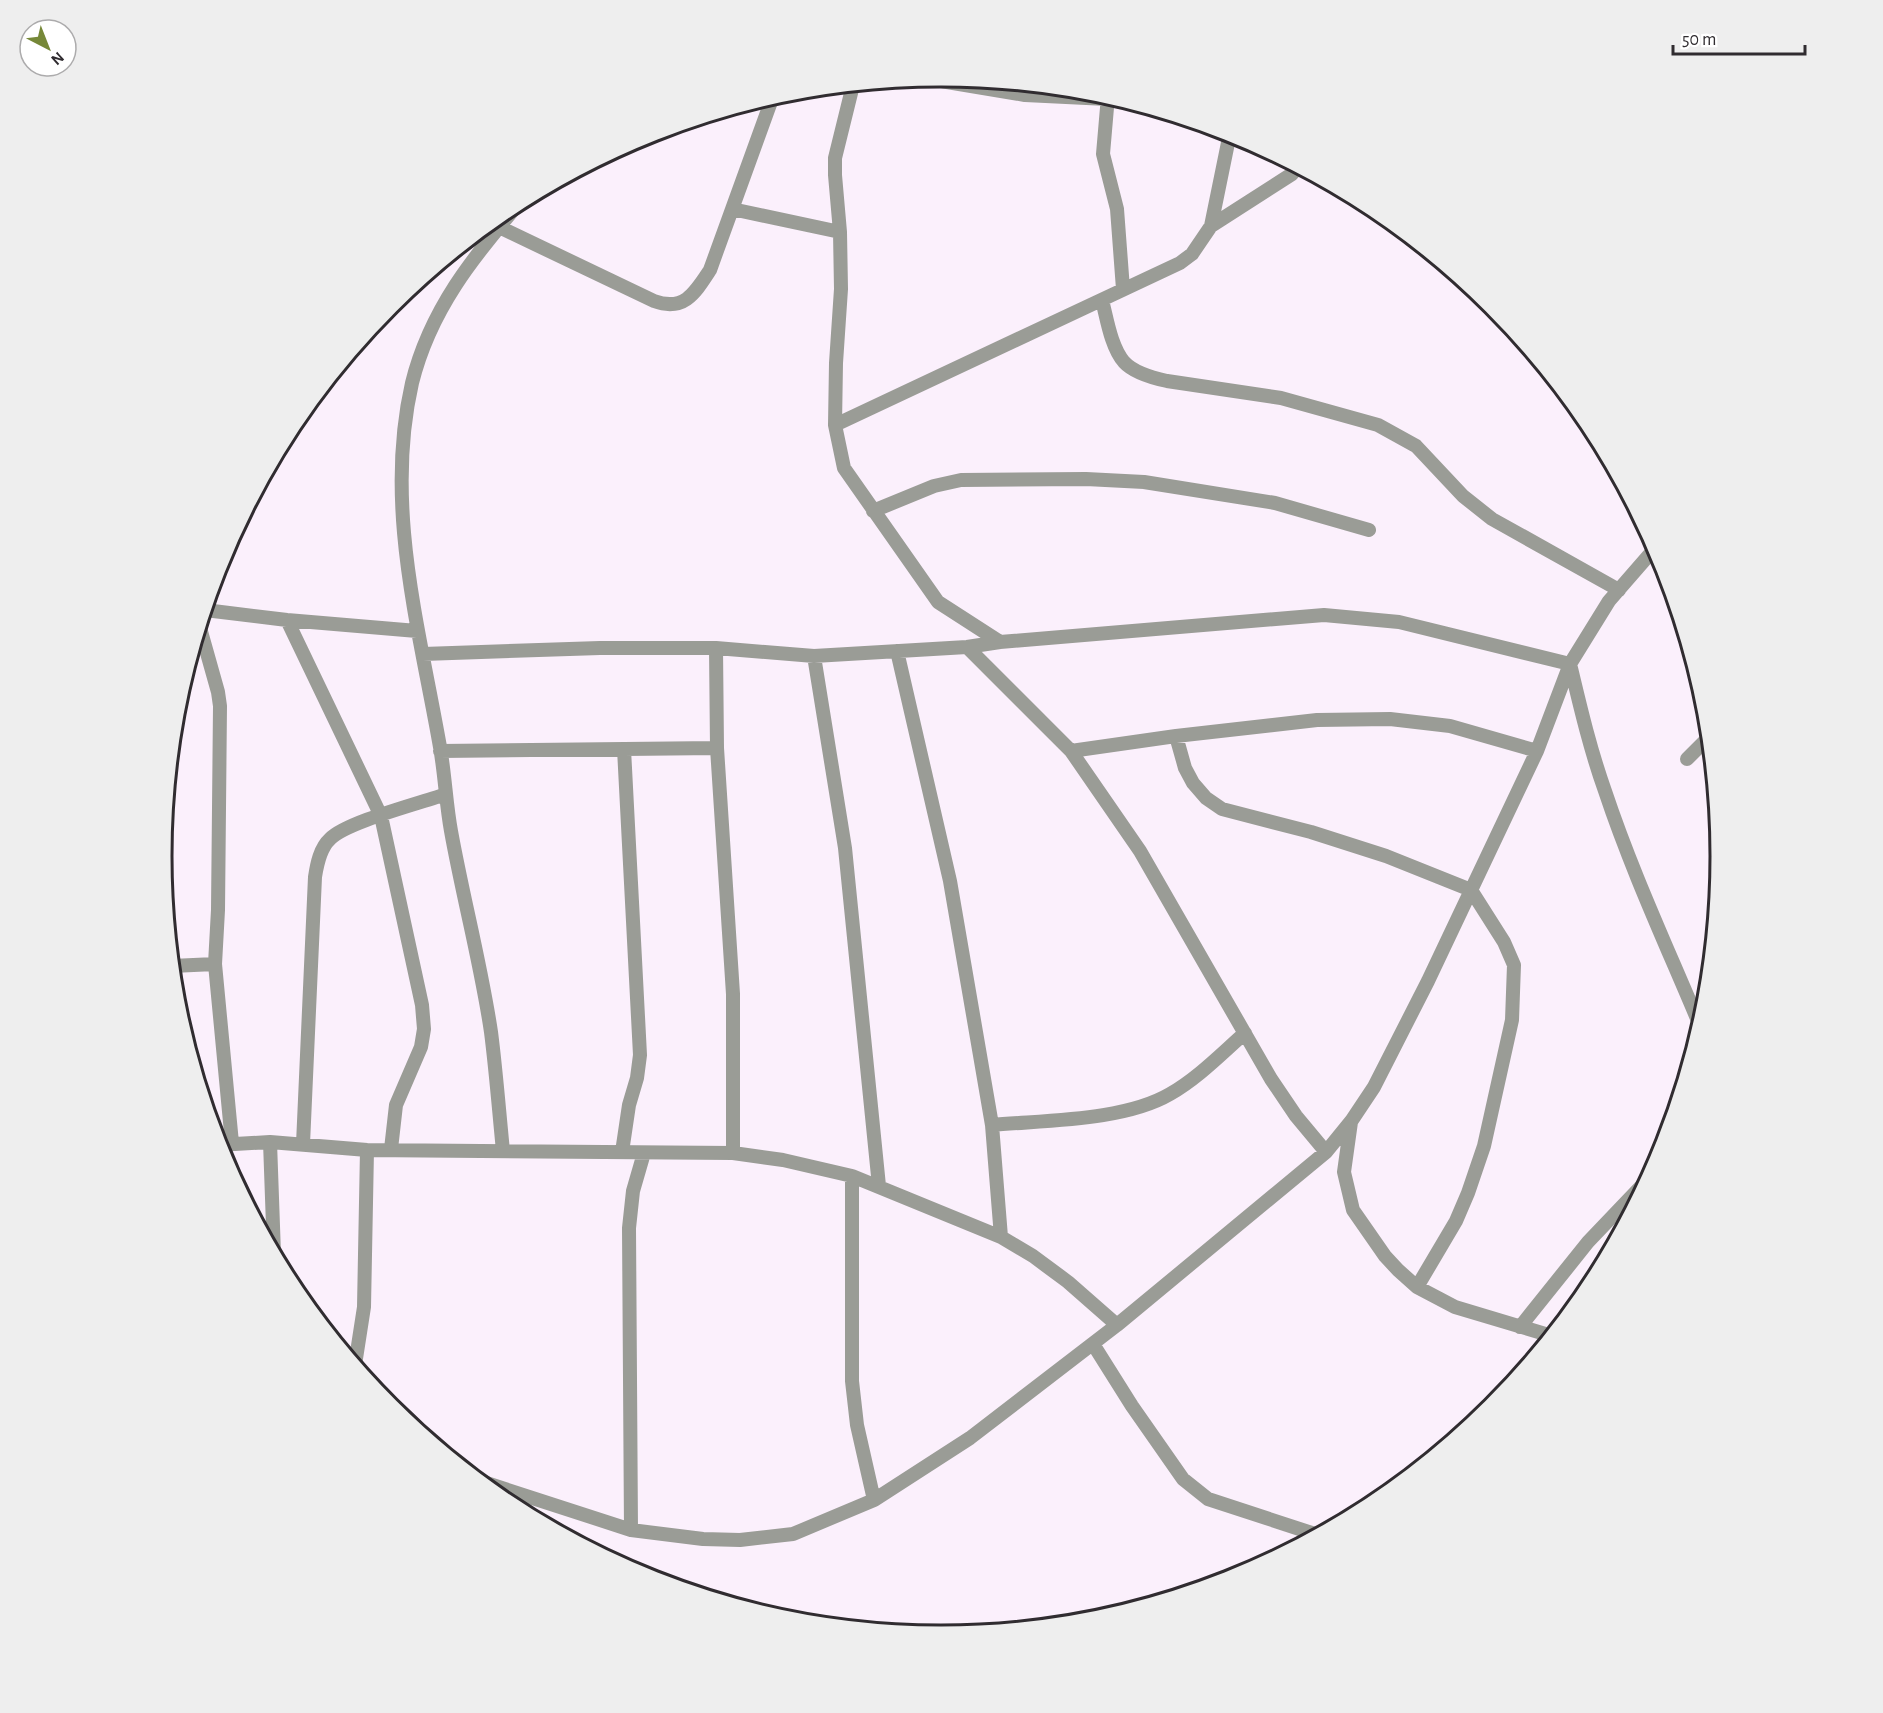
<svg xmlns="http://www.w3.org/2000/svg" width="1883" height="1713" viewBox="0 0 1883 1713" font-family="'Alegreya Sans',sans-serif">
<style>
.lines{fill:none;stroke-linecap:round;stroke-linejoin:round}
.street{stroke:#9a9c96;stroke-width:14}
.rim{fill:none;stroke:#302c30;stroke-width:3}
</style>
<rect width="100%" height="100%" fill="#fbf0fc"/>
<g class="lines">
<path class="street" d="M923,78L1025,95L1107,99
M853,85L835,158V175L840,232L841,289L836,363L835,425L844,468L938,602L1000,642
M1108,96L1103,154L1117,209L1123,289
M732,209L840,232
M1211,226L1292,174L1298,167
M499,227L654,301C684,312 695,293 710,270L773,96
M1102,300C1107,319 1111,347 1124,362C1134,373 1153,378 1167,381L1281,398L1378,425L1416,446L1463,496L1492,519L1619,590
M835,425L1180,263L1192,254L1211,226L1230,133
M873,511L934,486L961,480L1086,479L1144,482L1275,503L1369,530
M205,610L287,620L417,631
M287,620L381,816L422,1005L424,1029L421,1047L396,1105L391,1149
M200,628L218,692L220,706L218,910L215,964L232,1143
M967,647L1071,751L1140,851L1271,1079L1296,1116L1326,1152
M716,648L717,748L733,994V1153
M897,651L950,881L992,1125L1001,1237
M423,654L600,648H716L814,656L967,647L1000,642L1324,615L1399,622L1570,664
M814,656L845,848L879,1186
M1570,664C1580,706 1590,749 1605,791C1632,872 1668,949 1701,1028
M1176,736L1185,768L1193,783L1206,798L1222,809L1311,832L1386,856L1471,890L1504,942L1514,965L1512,1020L1484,1146L1468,1193L1456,1221L1417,1287
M440,751L717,748
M1071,751L1176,736L1317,720L1390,719L1450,726L1537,751
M1687,759L1710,736
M172,966L215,964
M1351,1122L1344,1172L1353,1210L1385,1256L1398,1270L1417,1287L1455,1307L1552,1336
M992,1125C1045,1120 1124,1121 1170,1094C1198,1078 1221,1054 1245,1033
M270,1142L274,1254
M303,1144L315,877C317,864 320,848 330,839C346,822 421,803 446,794
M218,1145L270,1142L367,1150L733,1153L783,1160L852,1176L1001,1237L1033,1256L1068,1282L1117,1325
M503,1151C499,1111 496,1071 491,1032C481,964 463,898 451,831C446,804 445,775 440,747C419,627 384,505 412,383C430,310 473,257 521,201
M622,1152L629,1105L637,1078L640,1055L624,749
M852,1176V1381L857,1425L874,1500
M1520,1327L1588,1242L1650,1177
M1093,1344L1132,1406L1183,1479L1208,1499L1318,1535
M355,1365L364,1307L367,1150
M477,1480L631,1530L703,1539L740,1540L793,1534L874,1500L970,1438L1117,1325L1326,1152L1352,1120L1374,1087L1428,981L1537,751L1570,664L1609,601L1656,547
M631,1530L629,1228L633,1191L644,1153"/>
</g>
<path d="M0 0H1883V1713H0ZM172 856a769 769 0 1 1 1538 0a769 769 0 1 1-1538 0Z" fill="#eee" fill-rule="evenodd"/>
<path class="rim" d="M172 856a769 769 0 1 1 1538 0a769 769 0 1 1-1538 0Z"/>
<g transform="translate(48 48) rotate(138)"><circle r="28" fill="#ffffff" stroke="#acabac" stroke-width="1.5"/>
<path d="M0-4.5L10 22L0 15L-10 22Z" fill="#768838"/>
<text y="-9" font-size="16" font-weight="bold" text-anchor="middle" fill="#302c30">N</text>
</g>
<path d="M1673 45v9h132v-9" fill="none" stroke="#302c30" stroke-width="3"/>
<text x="1682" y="45" font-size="18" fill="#302c30" stroke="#ffffff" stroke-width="4.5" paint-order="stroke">50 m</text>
</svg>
